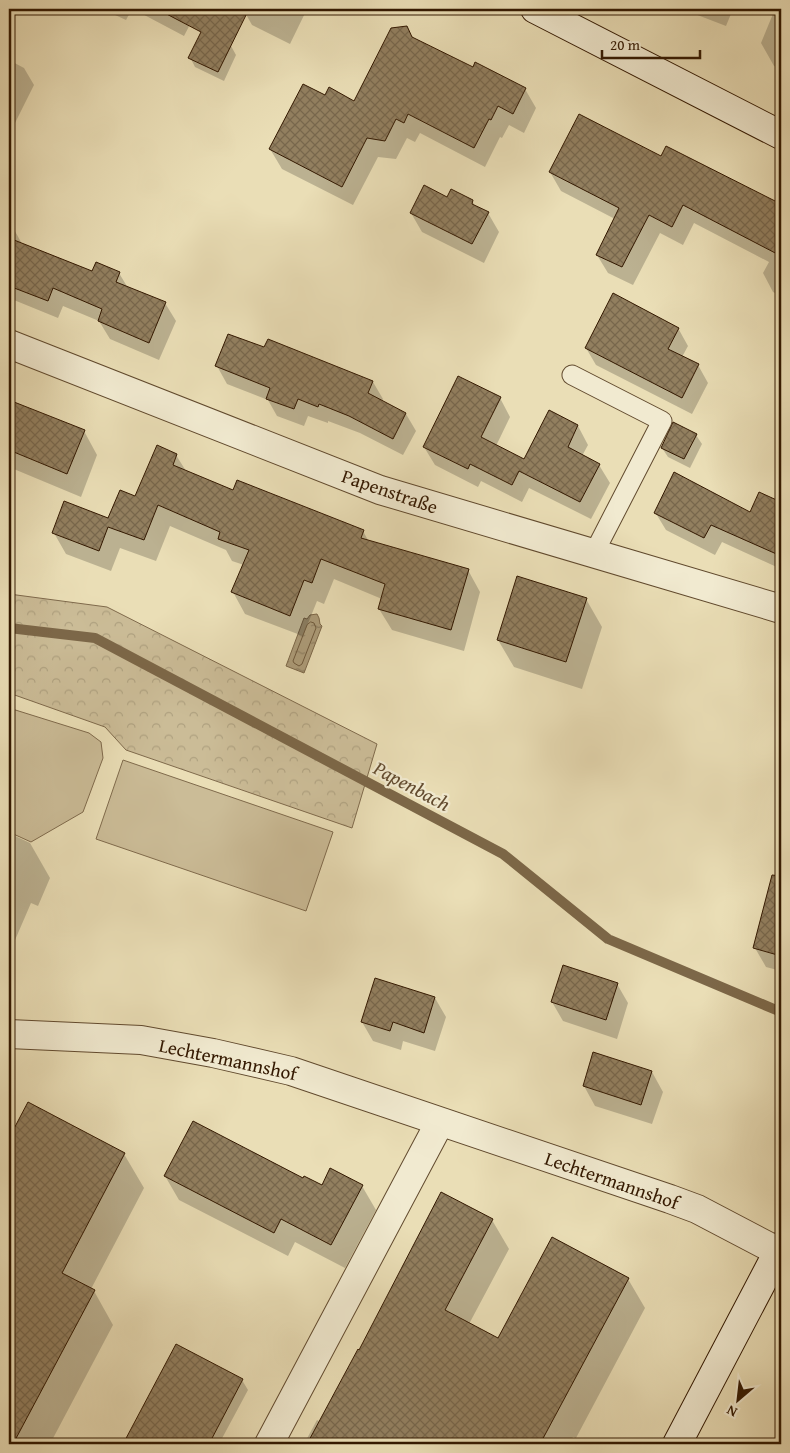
<svg xmlns="http://www.w3.org/2000/svg" width="790" height="1453" viewBox="0 0 790 1453" font-family="'Gentium Book Plus',serif">
<style>
.green{fill:#cbbc97;stroke:#7f6a4c}
.forest{fill:url(#forest-crowns);stroke:#7f6a4c}
.water{fill:url(#water-ripples);stroke:#7c6748}
.shadow{fill:#0003}
.lines{fill:none;stroke-linecap:round;stroke-linejoin:round}
.shore{stroke:#705a3c;stroke-width:1}
.stream{stroke:#7c6748;stroke-width:10}
.building{fill:url(#building-cross-hatch);stroke:#331800}
.lane-casing{stroke:#614a2e;stroke-width:21}
.street-casing{stroke:#614a2e;stroke-width:30}
.secondary-casing{stroke:#331800;stroke-width:30}
.lane{stroke:#f1ead0;stroke-width:19}
.street{stroke:#f1ead0;stroke-width:28}
.secondary{stroke:#f1ead0;stroke-width:28}
.labels{text-anchor:middle;stroke-width:4.5;stroke-linejoin:round;paint-order:stroke}
.street-label{font-size:19px;fill:#331800;stroke:#f1ead0}
.water-label{font-size:20px;font-style:italic;fill:#634c30;stroke:#f1ead0}
</style>
<defs>
<pattern id="forest-crowns" width="20" height="18" patternUnits="userSpaceOnUse" patternTransform="scale(1.25)"><rect width="20" height="18" fill="#cbbc97"/><path d="M2 6a3 3 0 1 1 6 0M12 15a3 3 0 1 1 6 0" fill="none" stroke="#afa180"/></pattern>
<pattern id="water-ripples" width="26" height="14" patternUnits="userSpaceOnUse" patternTransform="scale(1.25)"><rect width="26" height="14" fill="#ac9b78"/><path d="M2 4q2-2 4 0t4 0M15 11q2-2 4 0t4 0" fill="none" stroke="#8d7d60"/></pattern>
<pattern id="building-cross-hatch" width="8" height="8" patternUnits="userSpaceOnUse" patternTransform="scale(1.25)"><rect width="8" height="8" fill="#927f5f"/><path d="M0 0l8 8M0 8l8-8" fill="none" stroke="#78674c"/></pattern>
</defs>
<rect width="100%" height="100%" fill="#eadeb6"/>
<filter id="stains"><feTurbulence type="fractalNoise" baseFrequency=".004" numOctaves="4"/><feColorMatrix values="0 0 0 0 .2 0 0 0 0 .09 0 0 0 0 .02 0 0 0 .5 -.17"/></filter>
<radialGradient id="worn" r=".72"><stop offset=".6" stop-color="#630" stop-opacity="0"/><stop offset="1" stop-color="#630" stop-opacity=".3"/></radialGradient>
<path class="green" d="M9,708L89,733L101,742L103,758L83,812L31,842L9,832Z
M123,760L333,832L306,911L96,839Z"/>
<path class="forest" d="M9,594L107,607L377,744L352,828L126,750L105,727L9,693Z"/>
<path class="water" d="M317,614L319,618L320,624L322,626L304,673L286,666L304,618L307,619L310,615Z"/>
<path class="shadow" d="M102,9H132L126,20Z
M133,9H201L198,13L197,11L184,36Z
M243,9H307L290,44L252,25Z
M686,9H733L726,26L687,11Z
M775,9H781V69L774,66L761,43Z
M406,27L413,38L473,69L525,89L536,108L524,133L509,125L502,138L500,137L485,167L420,133L415,142L407,138L396,159L378,157L353,205L282,169L270,149L325,97L355,103Z
M231,46L236,55L224,81L195,67L190,57Z
M9,60L24,68L34,85L15,123L9,120Z
M661,158L731,179L781,204V296L773,292L763,273L769,262L694,223L683,245L660,233L633,285L608,273L597,255L615,219L561,191L550,172Z
M448,199L472,201L476,207L488,213L499,232L484,263L422,232L411,213Z
M9,223L11,224L21,242V244L93,273H119L128,288L165,303L176,321L159,360L110,339L99,321L63,306L58,318L9,298Z
M678,328L688,346L682,357L698,365L708,383L692,414L596,365L586,348Z
M268,341L373,382L383,399L382,402L406,414L416,431L403,455L360,433L328,421V423L308,416L304,426L277,416L268,400L227,384L217,366L265,349Z
M500,398L510,417L496,446L525,461L550,412L578,426L588,445L582,456L599,465L610,483L591,519L529,488L522,502L481,481L478,487L435,465L424,447Z
M9,402L84,431L97,455L81,497L9,467Z
M696,435L702,444L690,468L668,457L662,448Z
M176,455L186,471L234,492L363,531L369,542L468,570L480,592L464,651L392,630L379,609L382,599L334,579L324,604L317,601L303,636L245,614L233,592L244,565L232,561L226,550L170,526L156,561L120,548L111,571L66,554L54,533L109,520L136,497Z
M760,494L781,503V569L722,542L715,555L666,530L655,512L751,514Z
M586,599L602,627L582,689L514,667L498,640Z
M9,833L30,843L50,878L38,906L31,903L9,954Z
M768,898L781,902V971L766,967L755,948Z
M617,984L628,1003L617,1039L563,1021L552,1002Z
M435,998L446,1017L435,1051L403,1041L401,1050L373,1041L362,1022Z
M652,1072L663,1092L652,1124L595,1106L584,1086Z
M28,1104L124,1154L144,1188L91,1289L94,1291L113,1325L50,1444H9V1141Z
M165,1176L303,1180L322,1187L362,1186L376,1210L345,1268L295,1242L288,1256L179,1200Z
M492,1220L509,1249L469,1324L498,1340L628,1279L645,1308L576,1438L573,1437L569,1444H304L317,1420L321,1422Z
M177,1346L242,1380L248,1390L219,1444H124Z"/>
<g class="lines">
<path class="shore" d="M311,622L314,623L316,628L302,664L299,666L294,663L293,661L307,625Z"/>
<path class="stream" d="M9,628L95,638L503,854L608,939L781,1012"/>
</g>
<path class="building" d="M157,9H249L218,72L188,58L201,32Z
M407,26L412,37L473,67L475,62L526,88L513,114L498,106L491,120L489,119L474,148L408,114L404,123L396,119L385,141L367,138L342,187L269,149L303,84L325,95L329,87L354,101L391,28Z
M579,114L661,156L666,146L781,204V256L683,205L672,227L649,215L622,267L596,255L619,208L549,172Z
M424,185L447,197L451,189L473,200L472,204L489,212L472,244L410,213Z
M9,238L92,271L96,262L120,272L116,282L166,302L149,343L98,321L102,309L53,288L48,301L9,286Z
M613,293L679,328L668,349L699,364L682,398L585,348Z
M228,334L264,347L268,339L373,381L368,393L406,413L393,439L349,416L319,404L318,407L298,399L294,409L266,399L270,388L215,366Z
M458,376L501,397L481,437L524,459L549,410L578,425L568,447L600,464L580,502L519,471L512,485L470,464L468,469L423,447Z
M9,400L85,430L67,474L9,450Z
M673,422L697,434L684,459L661,448Z
M157,445L177,454L173,465L233,490L237,480L364,530L361,538L469,569L451,630L378,609L385,584L321,559L312,583L304,580L290,616L231,592L249,550L218,539L220,532L158,505L144,540L108,527L99,551L52,533L64,501L108,518L120,490L135,496Z
M674,472L750,512L759,492L781,502V556L711,525L704,538L654,513Z
M517,576L587,598L566,662L497,640Z
M772,875L781,876V956L753,948Z
M563,965L618,983L606,1020L551,1002Z
M375,978L435,997L424,1033L393,1022L390,1031L361,1022Z
M593,1052L652,1071L641,1105L583,1086Z
M28,1102L125,1153L62,1273L95,1290L13,1444H9V1138Z
M193,1121L303,1178L304,1176L322,1185L330,1168L363,1185L331,1245L281,1219L274,1233L164,1176Z
M441,1192L493,1219L445,1310L498,1338L552,1237L629,1278L540,1444H307L358,1349L359,1350Z
M176,1344L243,1379L209,1444H123Z"/>
<g class="lines">
<g class="lane-casing">
<path id="lane" d="M572,375L662,421L594,553"/>
</g>
<g class="street-casing">
<path id="street" d="M9,344L380,490L781,609
M9,1034L141,1040L213,1053L291,1071L670,1199L697,1209L779,1252
M269,1444L440,1122"/>
</g>
<g class="secondary-casing">
<path id="secondary" d="M535,9L781,135
M677,1444L781,1246"/>
</g>
<use href="#lane" class="lane"/>
<use href="#street" class="street"/>
<use href="#secondary" class="secondary"/>
</g>
<g class="labels">
<g class="street-label">
<text transform="translate(390 491) rotate(19)" y="7">Papenstraße</text>
<text transform="translate(228 1059) rotate(12)" y="7">Lechtermannshof</text>
<text transform="translate(612 1180) rotate(19)" y="7">Lechtermannshof</text>
</g>
<g class="water-label">
<text transform="translate(412 786) rotate(28)" y="7">Papenbach</text>
</g>
</g>
<rect width="790" height="1453" fill="none" stroke="#eadeb6" stroke-width="30"/>
<rect x="10" y="10" width="770" height="1433" fill="none" stroke="#331800" stroke-width="2.5"/>
<rect x="15" y="15" width="760" height="1423" fill="none" stroke="#331800"/>
<g transform="translate(738 1400) rotate(208)" stroke="#f1ead0" stroke-width="4" paint-order="stroke">
<path d="M0-4L9 19L0 12L-9 19Z" fill="#331800"/>
<text y="-8" font-size="14" font-weight="bold" text-anchor="middle" fill="#331800">N</text>
</g>
<path d="M602 50v8h98v-8" fill="none" stroke="#331800" stroke-width="2.5"/>
<text x="610" y="50" font-size="15" fill="#331800" stroke="#f1ead0" stroke-width="4" paint-order="stroke">20 m</text>
<rect width="100%" height="100%" filter="url(#stains)"/>
<rect width="100%" height="100%" fill="url(#worn)"/>
</svg>
